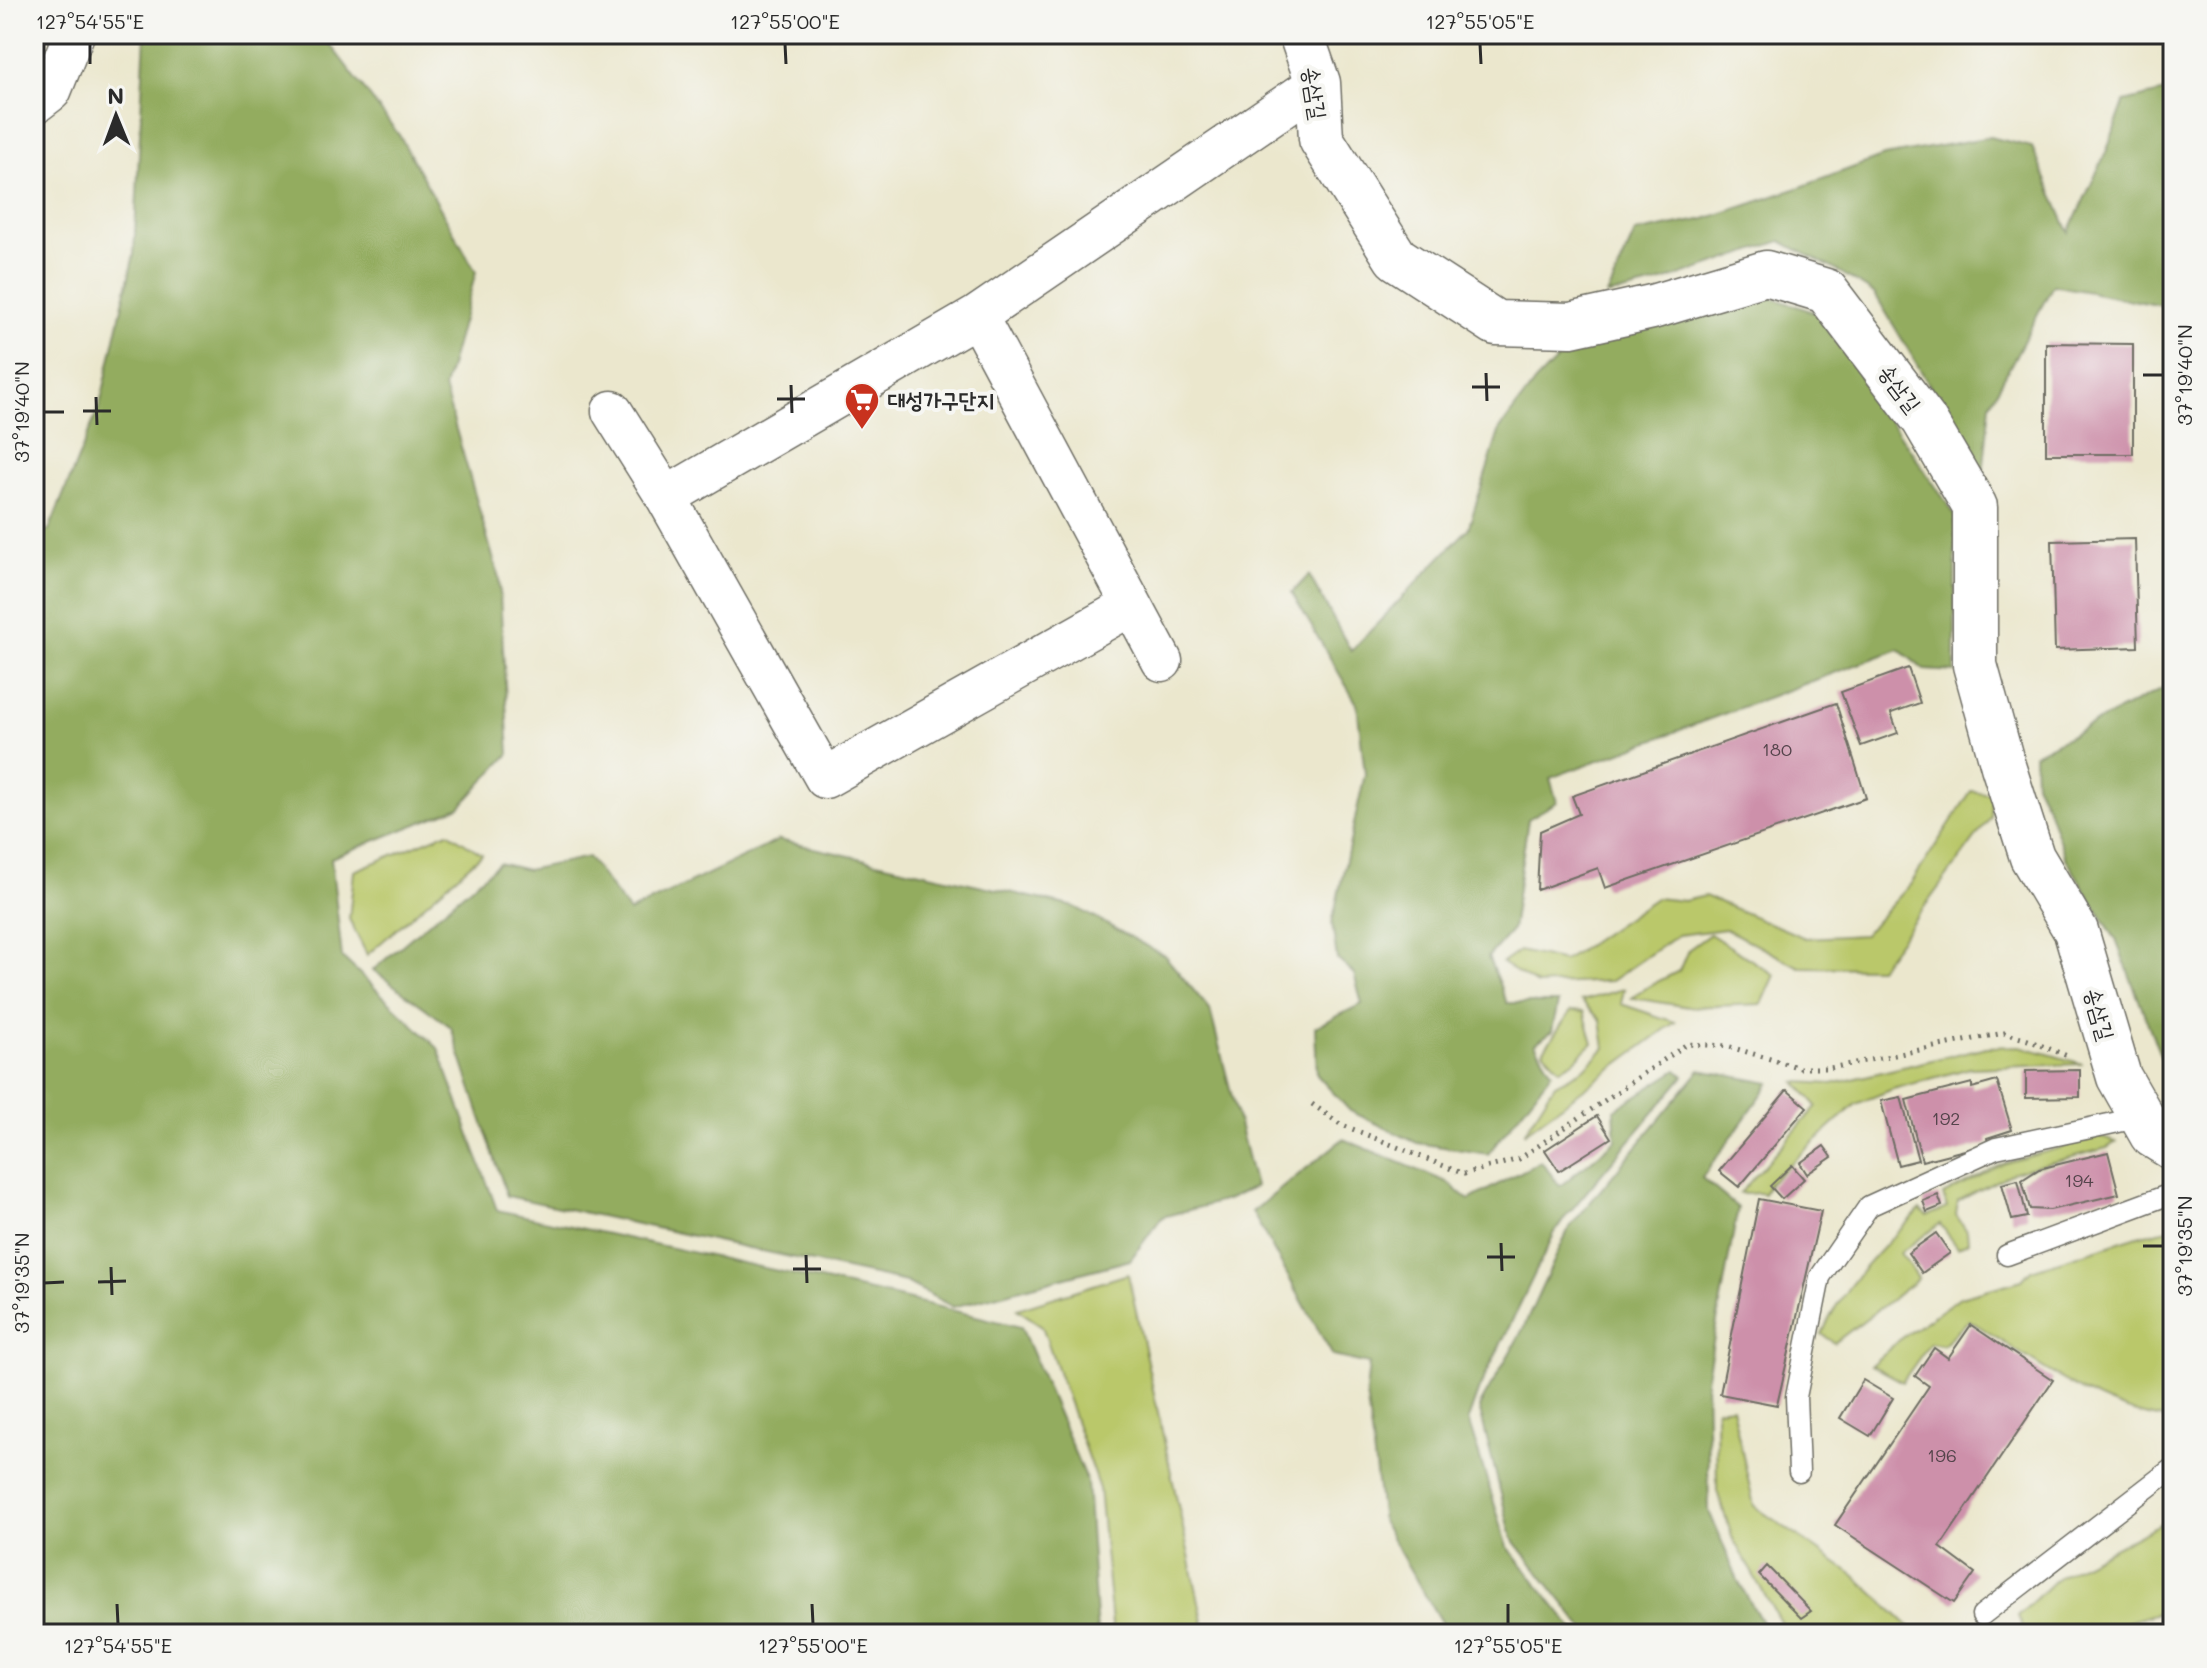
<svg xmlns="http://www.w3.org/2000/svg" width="2207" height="1668" viewBox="0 0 2207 1668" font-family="Mali,'Poor Story',sans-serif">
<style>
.green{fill:#bac86a;stroke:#727a4a;stroke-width:2}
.forest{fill:#93ac5e;stroke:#5f6c44;stroke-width:2}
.building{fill:#cd90aa}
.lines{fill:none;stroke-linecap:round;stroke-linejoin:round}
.lane-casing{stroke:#6e6d64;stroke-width:23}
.street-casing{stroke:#6e6d64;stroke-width:43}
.secondary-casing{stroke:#6e6d64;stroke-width:47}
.path{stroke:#6e6d64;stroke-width:5;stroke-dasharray:2 6;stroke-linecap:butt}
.lane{stroke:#fff;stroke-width:20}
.street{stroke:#fff;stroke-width:40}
.secondary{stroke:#fff;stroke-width:44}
.ticks{fill:none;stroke:#2b2b2b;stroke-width:3}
.labels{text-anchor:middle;stroke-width:8;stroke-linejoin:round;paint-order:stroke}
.number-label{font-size:18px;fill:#54444b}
.street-label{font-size:22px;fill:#2b2b2b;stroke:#f6f6f2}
.poi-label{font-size:22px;font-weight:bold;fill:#2b2b2b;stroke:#f6f6f2;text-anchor:start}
.neatline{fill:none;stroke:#2b2b2b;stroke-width:3}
.ticks-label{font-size:20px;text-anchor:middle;fill:#2b2b2b}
</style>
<rect width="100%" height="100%" fill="#f6f6f2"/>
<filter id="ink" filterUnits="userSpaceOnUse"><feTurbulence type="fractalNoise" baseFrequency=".0125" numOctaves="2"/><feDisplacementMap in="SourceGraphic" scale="16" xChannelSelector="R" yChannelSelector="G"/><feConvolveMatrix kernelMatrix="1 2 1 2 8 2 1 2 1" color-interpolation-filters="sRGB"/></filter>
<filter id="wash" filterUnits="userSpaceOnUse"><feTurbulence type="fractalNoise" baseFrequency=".006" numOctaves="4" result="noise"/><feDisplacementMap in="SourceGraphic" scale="32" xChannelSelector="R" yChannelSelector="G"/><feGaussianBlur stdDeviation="1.8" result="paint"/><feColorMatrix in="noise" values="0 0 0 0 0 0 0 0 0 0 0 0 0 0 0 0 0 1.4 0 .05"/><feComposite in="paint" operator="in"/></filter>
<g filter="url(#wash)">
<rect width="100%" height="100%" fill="#ebe7cd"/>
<path class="green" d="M1971,791L1992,794L1991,817L1879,968L1799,967L1726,929L1678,935L1611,981L1537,985L1502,963L1519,951L1564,961L1656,898L1684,901L1705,896L1805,938L1864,935L1910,885Z
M448,832L482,854L367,955L349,919L354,871Z
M1710,934L1775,975L1762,1004L1689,1007L1632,998L1649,986L1679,971L1688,950Z
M1624,989L1621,1004L1675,1022L1524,1133L1555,1084L1584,1069L1605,1048L1601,1020L1581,1001Z
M1571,1011L1584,1012L1593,1043L1574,1061L1560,1069L1543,1051Z
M2020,1046L2083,1064L1970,1068L1893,1089L1856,1104L1769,1183L1764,1194C1755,1191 1749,1196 1740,1193L1817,1106L1796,1082L1832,1084L1986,1047Z
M2099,1137L2116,1142L2107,1148L2014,1172L1958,1201L1956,1215L1967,1231L1968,1242L1958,1248L1940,1224L1900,1253L1918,1278L1913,1283L1834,1343L1822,1334C1843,1284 1882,1248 1920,1210L1927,1216L1947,1208L1943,1195L2005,1163Z
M2173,1228V1420C2096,1413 2033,1359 1969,1320L1943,1345L1930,1343L1902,1382L1871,1365L1898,1341L1960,1297L2022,1280L2031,1270L2141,1235Z
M1128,1274L1206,1634H1113L1099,1489L1042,1326L1017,1309Z
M1732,1407L1754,1506L1855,1576L1917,1634H1787L1733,1539L1717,1491L1716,1409Z
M2173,1517V1608L2107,1628L2102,1634H2025L2018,1616L2058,1577Z"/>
<path class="forest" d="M145,34H322L399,135L476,272L444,388L499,578L509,754L460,807L331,858L342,957L438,1048L497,1210L898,1297L1021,1327L1087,1482L1097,1634H34V535L49,530L100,405L134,254Z
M2173,90V308L2053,285L1990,404L1983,475L1875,294L1840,272L1781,241L1655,284L1607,296L1635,233L1705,219L1798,188L1884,156L1990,137L2032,147L2069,232L2107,150L2124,102Z
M1764,295L1817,313L1955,515V672L1924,670L1899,649L1550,778L1557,802L1528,819L1512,930L1488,957L1507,1003H1558L1552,1031L1535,1044L1552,1072L1488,1154L1417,1143L1350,1111L1317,1075L1315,1027L1362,1004L1354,974L1337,959L1332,923L1365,774L1357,704L1292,593L1309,575L1351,651L1468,529L1500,429L1535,382L1565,351L1603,336Z
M2173,683V1089L2116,940L2065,857L2049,811L2035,783L2034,754Z
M779,840L1075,907L1165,956L1210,1010L1255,1187L1227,1200L1162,1217L1130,1260L953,1307L906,1282L507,1196L451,1027L373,970L499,863L527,870L588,857L629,912Z
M1677,1070L1684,1076L1567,1215L1554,1234L1479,1389L1468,1420L1508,1547L1577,1634H1448L1382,1522L1366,1393L1369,1364L1333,1356L1252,1212L1343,1139L1447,1182L1469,1200L1541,1161L1560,1186L1616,1140L1614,1110Z
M1700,1070L1770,1083L1702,1178L1738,1208L1706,1381L1709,1511L1739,1583L1769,1634H1588L1512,1538L1479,1407L1522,1331L1569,1228Z"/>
<g id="blocks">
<path class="building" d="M2046,343L2133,344V454H2046Z
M2135,539L2138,647L2055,650L2052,541Z
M1908,668L1920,703L1891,713L1898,733L1861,746L1841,692Z
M1836,703L1866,798L1605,888L1598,868L1537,890L1540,831L1579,814L1572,796Z
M2080,1070V1097L2026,1098V1071Z
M1997,1081L2012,1130L1987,1138L1988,1144L1922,1161L1906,1100L1972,1083V1088Z
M1787,1090L1807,1107L1739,1187L1719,1171Z
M1901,1097L1918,1160L1898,1165L1881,1101Z
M1597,1116L1611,1138L1559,1171L1545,1150Z
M1824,1146L1832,1157L1807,1174L1800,1163Z
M2108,1152L2119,1194L2050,1210L2030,1209L2022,1180L2039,1169Z
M1792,1165L1804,1179L1782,1199L1770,1186Z
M2018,1180L2027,1217L2012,1220L2002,1184Z
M1938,1195L1942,1206L1927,1212L1923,1201Z
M1759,1199L1821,1211L1777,1405L1720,1394Z
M1936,1233L1950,1253L1922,1273L1908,1253Z
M1971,1325L2053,1380L1940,1547L1975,1573L1954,1603L1835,1525L1929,1386L1915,1376L1934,1348L1948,1358Z
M1863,1380L1893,1398L1870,1436L1840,1418Z
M1767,1566L1811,1611L1801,1618L1759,1575Z"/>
</g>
</g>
<g filter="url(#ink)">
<use href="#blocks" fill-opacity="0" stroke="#6e6d64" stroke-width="2"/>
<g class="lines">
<g class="lane-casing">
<path id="lane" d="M2007,1255L2173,1193
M1799,1472L1796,1397L1820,1277L1869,1206L1996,1148L2142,1117
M1982,1615L2173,1468"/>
</g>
<g class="street-casing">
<path id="street" d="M34,104L51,91L74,34
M977,316L1162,661
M612,411L666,497L825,778L1132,605
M666,497L977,316L1318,83"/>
</g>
<g class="secondary-casing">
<path id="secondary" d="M1301,34L1318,83L1321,139L1396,258L1496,323L1571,325L1652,307L1766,273L1826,291L1924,420L1975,507V665L2003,766L2032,857L2076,931L2119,1077L2152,1135L2173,1148"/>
</g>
<path class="path" d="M1312,1104L1340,1124L1464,1174L1519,1159L1687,1044L1727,1046L1800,1068H1830L2004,1033L2028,1040L2070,1057"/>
<use href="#lane" class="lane"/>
<use href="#street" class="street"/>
<use href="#secondary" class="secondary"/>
</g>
</g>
<path class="ticks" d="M90,44V64M785,44L786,64M1480,44L1481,64M1486,373L1487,401M2143,375H2163M791,385L792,413M1472,387H1500M96,397L97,425M777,399H805M83,411H111M44,412H64M1501,1243L1502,1271M2143,1246H2163M806,1255L807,1283M1487,1257H1515M111,1267L112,1295M793,1269H821M98,1282L126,1281M44,1283L64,1282M117,1604L118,1624M812,1604L813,1624M1508,1604V1624"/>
<defs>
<g id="supermarket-pin" transform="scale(1.8)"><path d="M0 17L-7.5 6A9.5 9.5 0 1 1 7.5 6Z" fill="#c8321e" stroke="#f6f6f2"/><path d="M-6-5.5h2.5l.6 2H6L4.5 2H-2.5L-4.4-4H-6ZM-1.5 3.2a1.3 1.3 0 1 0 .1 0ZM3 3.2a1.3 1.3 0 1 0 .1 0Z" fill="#fff"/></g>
</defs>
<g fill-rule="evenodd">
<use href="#supermarket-pin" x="862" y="400"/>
</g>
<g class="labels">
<g class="number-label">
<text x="1777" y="756">180</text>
<text x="1946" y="1125">192</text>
<text x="2079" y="1187">194</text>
<text x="1942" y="1462">196</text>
</g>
<g class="street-label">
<text transform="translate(1315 93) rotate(81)" y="8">송삼길</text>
<text transform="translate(1900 388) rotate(53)" y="8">송삼길</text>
<text transform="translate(2100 1014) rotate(74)" y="8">송삼길</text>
</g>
<g class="poi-label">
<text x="888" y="408">대성가구단지</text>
</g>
</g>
<rect width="2207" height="1668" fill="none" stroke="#f6f6f2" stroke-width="88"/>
<g transform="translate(116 116) rotate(359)" stroke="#f6f6f2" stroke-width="6" paint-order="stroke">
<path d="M0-6L14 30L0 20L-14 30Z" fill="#2b2b2b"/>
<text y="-12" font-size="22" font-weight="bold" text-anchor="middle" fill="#2b2b2b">N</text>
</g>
<rect x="44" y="44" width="2119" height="1580" class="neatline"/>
<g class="ticks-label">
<text x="90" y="29">127°54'55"E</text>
<text x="785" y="29">127°55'00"E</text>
<text x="1480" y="29">127°55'05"E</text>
<text transform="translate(2185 375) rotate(-90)" y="7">37°19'40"N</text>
<text transform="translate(22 412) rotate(-90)" y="7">37°19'40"N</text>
<text transform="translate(2185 1246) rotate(-90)" y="7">37°19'35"N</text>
<text transform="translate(22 1283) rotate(-90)" y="7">37°19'35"N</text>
<text x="118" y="1653">127°54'55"E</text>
<text x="813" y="1653">127°55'00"E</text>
<text x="1508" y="1653">127°55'05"E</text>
</g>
</svg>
